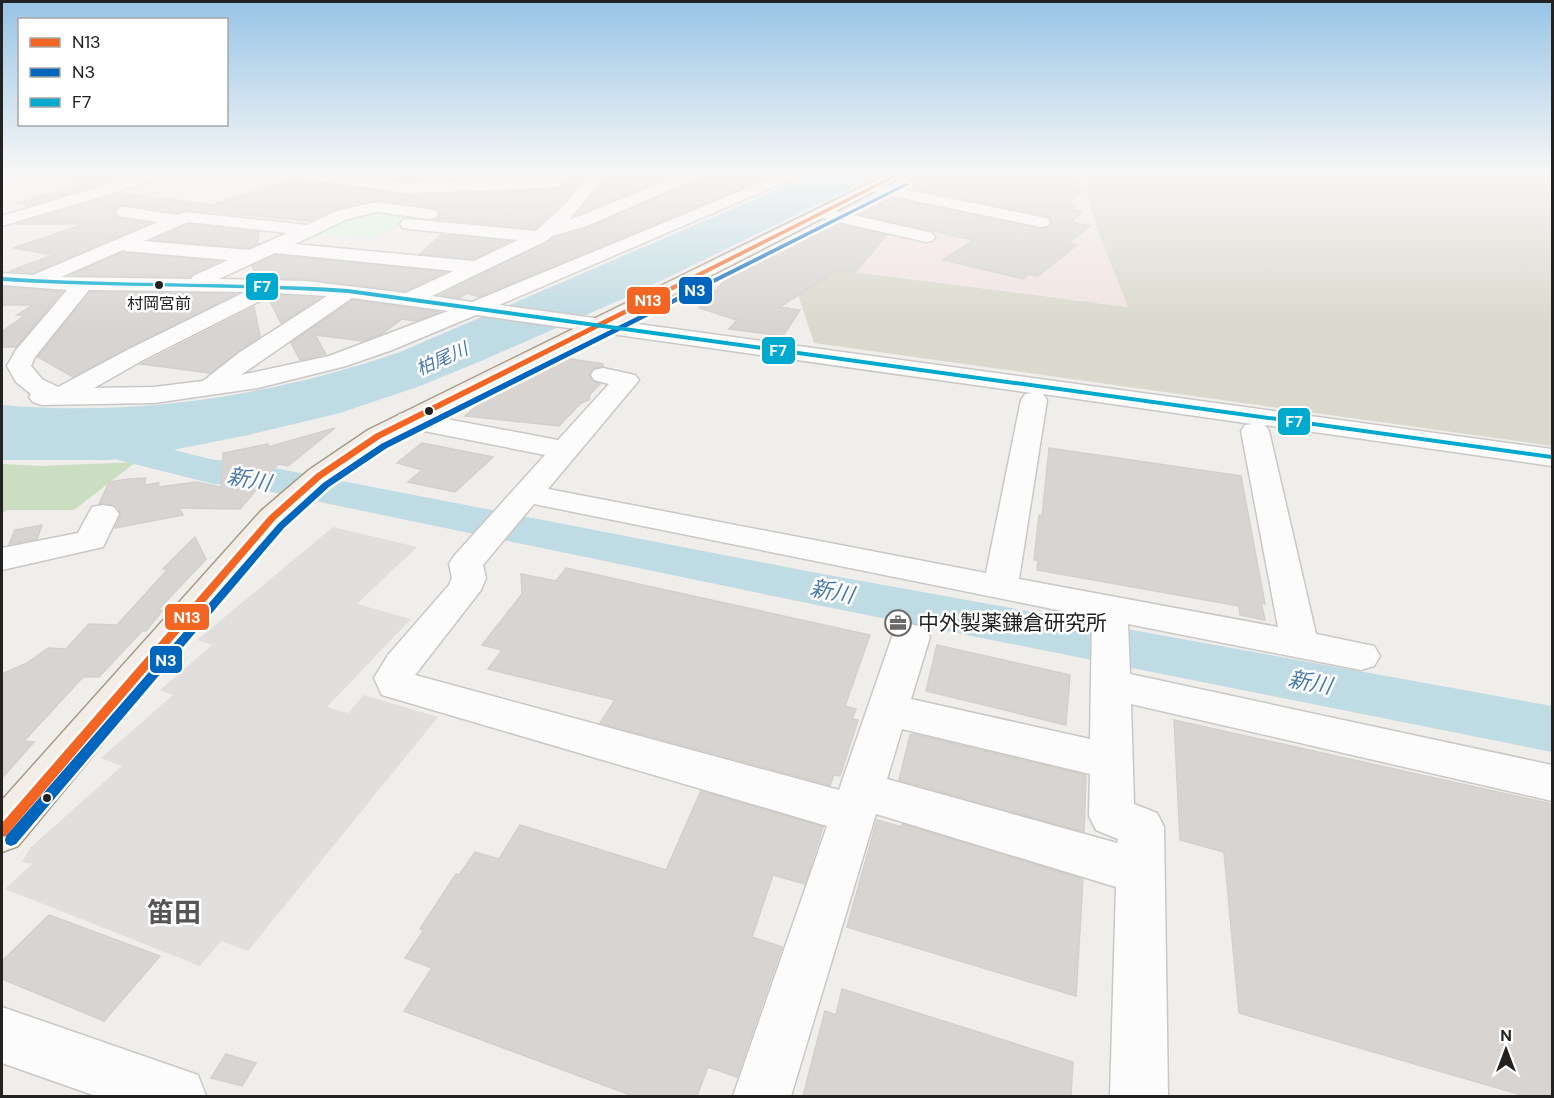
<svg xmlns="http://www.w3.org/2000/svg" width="1554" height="1098" viewBox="0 0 1554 1098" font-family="'DM Sans','Noto Sans JP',sans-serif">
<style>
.commercial{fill:#f1e3e1}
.construction{fill:#d9d9cd}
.forest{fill:#cbdec1}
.park{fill:#daf5da}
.parking{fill:#e0dfde}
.water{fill:#bfdbe3}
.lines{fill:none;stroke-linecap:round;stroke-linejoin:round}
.river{fill:#bfdbe3;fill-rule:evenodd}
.building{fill:#d7d4d2;stroke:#d3d0cc;stroke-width:1.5}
.minor-casing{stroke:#c9c8c7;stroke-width:3}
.major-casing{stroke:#a79c86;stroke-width:3}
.minor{fill:#fdfcfc;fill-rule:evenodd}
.major{fill:#f3ede7;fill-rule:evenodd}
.bus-1-casing{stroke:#fff;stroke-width:5}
.bus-2-casing{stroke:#fff;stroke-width:5}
.bus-3-casing{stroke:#fff;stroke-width:5}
.bus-1{fill:#f26522;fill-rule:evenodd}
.bus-2{fill:#0065bd;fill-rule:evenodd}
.bus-3{fill:#00a9ce;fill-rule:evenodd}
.bus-dot{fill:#222;stroke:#fff;stroke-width:2}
.labels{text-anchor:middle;stroke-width:5;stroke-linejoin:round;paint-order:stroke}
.far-bus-label{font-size:16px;fill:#222;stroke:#fff}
.far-water-label{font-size:18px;font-style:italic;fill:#4a7aab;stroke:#fff}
.poi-label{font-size:21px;fill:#222;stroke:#fff;text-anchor:start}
.water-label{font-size:22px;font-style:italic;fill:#4a7aab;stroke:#fff}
.near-neighbourhood-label{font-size:27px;font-weight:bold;fill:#555;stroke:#fff}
.line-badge{stroke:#fff;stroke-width:2}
.badge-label{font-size:16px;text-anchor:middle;font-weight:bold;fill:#fff}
</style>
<rect width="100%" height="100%" fill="#f0eeeb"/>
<path class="commercial" d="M883,191L1099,234L1129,307L749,259Z"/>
<path class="construction" d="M1080,173H1552V446L814,343L788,264L1128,307L1099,234Z"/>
<path class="forest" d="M136,462L74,510H7L2,513V464L41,466Z"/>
<path class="park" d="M376,210L418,216L375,238L311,232L346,216Z"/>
<path class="parking" d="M333,527L417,547L357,604L411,619L327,707L348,713L364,695L438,717L248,951L221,941L200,966L5,889L32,864L22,862L30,848L122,766L101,758L173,695L160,690L212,645L197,640Z"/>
<path class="water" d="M816,173H882L636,293L481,361L420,386L340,413L248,435L148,455L110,460H2V405C138,417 271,396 400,352Z"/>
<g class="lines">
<path class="river" d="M137,421L151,425L156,433L154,445L214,460L238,461L812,572L1552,706V752L812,604L238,485L214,484L118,460L112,452L118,433L123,425Z"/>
</g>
<path class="building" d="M72,173L133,174L25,207L29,205L16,203L71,187Z
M354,173H384L426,180L406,181Z
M609,173H680L576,215Z
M711,173H738L764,179L479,297L467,293L460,298L440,295L553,238L588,228Z
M925,173H1080L1074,178L1080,182L1072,188L1083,190L1068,204L1075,206L1070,209L1082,212L1072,222L1090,226L1068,243L1077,245L1038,276L1029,274L1023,279L943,260L973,240L846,211L877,195L1041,229L1047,228L1052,223L1047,216L900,186Z
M576,175H586L562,203L535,229L437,219L440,214L435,208L377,200L336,209L310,221L186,210L177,213L119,206L114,212L119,218L150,223L33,273L10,271L53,255L13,248L84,224H17L121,193L211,205L294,179L406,195L553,190L560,188Z
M829,222L887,235L855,272L837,270L780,307L800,310L783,336L729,329L737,320L699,308L731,274Z
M188,224L259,232L258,244L249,248L153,240Z
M441,235L510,241L474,259L420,254Z
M123,252L125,253L219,261L190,277L71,275Z
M275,255L445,272L406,291L305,279L258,278L252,266Z
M2,287L62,292L16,347H2V332L25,315H17L33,305H2Z
M90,292L236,294L73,377L38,357Z
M276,295L320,298L281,323L269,299Z
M353,300L439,312L415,321L402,319L383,333L363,341L315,335L326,354L300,360L291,343Z
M254,307L260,336L210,373L141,364Z
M558,357L603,364V366L592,369L589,374L592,381L600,384L590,394L589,400L581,403L559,426L465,416L498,388Z
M335,428L288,466L278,464L240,509L179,508L183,515L115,528L121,515L118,507L99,504L109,482L129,479L146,478L144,485L159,483L158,487L196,482L221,487L223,453L268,444V447Z
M422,443L493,457L455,492L408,482L422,470L397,463Z
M1049,448L1241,476L1265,604L1261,603L1265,620L1240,615L1239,606L1037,570L1038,560H1034L1039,515L1042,516Z
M42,525L37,539L9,544L15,530Z
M195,537L206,559L158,610H163L146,631H142L99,677H83L24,741L34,742L2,778V674L27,663L48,648L66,649L89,624L117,625L168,569H163Z
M566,568L870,635L845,706L856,709L852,719L858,720L840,776L834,775L830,785L600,723L615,700L488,669L502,650L482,645L522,594L521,574L556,581Z
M937,645L1070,675L1066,725L926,691Z
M1174,720L1552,804V1096H1525L1239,1013L1224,852L1180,840Z
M913,734L1086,775L1084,832L899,780L910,735Z
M701,791L823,827L805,884L773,875L752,937L782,947L737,1077L708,1067L697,1096H633L404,1011L432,968L405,958L424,930L420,929L456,874L459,875L475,852L499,859L520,825L666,870Z
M877,820L902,827V824L1083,879L1076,996L847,927Z
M49,915L160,956L104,1021L2,979V961Z
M842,989L1073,1062L1071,1096H803L825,1011L836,1015Z
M226,1054L256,1063L242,1086L211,1078Z"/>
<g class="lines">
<g class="minor-casing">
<path id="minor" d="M2,173H17L2,181Z
M146,173H171L169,176L2,226V216Z
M290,173H334L406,183L549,178L557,173H575L559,186L553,188L406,193L297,178Z
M591,173H607L569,220L687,173H709L587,226L552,236L546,241L432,296L472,302L784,173H806L499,305L1552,449V466L1265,425L1269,431L1316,634L1374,646L1380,656L1374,666L1361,670L1128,624L1130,674L1552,765V801L1131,704L1134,804L1157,813L1164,827L1168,1096H1110L1116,887L876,814L791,1096H733L827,826L382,695L374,678L388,655L449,585L452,578L449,564L454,556L545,455L409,428L399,426L396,420L399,414L409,412L558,440L609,384L594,380L591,375L594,370L603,368L635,375L639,380L635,385L548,489L986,573L1021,400L1025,394L1032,393L476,315L392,350L346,366L258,388L154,403L42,405L33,402L29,397L31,394L16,382L7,366L16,350L67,290L2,285V273L33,275L158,222L119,216L116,212L119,208L125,207L177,215L186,212L307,225L336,211L377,202L429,209L435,210L438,214L435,218L429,219L377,212L348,219L295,244L474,261L518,240L409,229L403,228L400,224L403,220L409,219L536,231L564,205ZM188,222L287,233L249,250L144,241ZM123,250L125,251L228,260L193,276L191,279L61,277ZM275,253L453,271L406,293L305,281L219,279ZM89,290L245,292L129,349L58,387L42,379L31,366L35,357ZM276,293L327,296L240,352L203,381L154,387L94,388L145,359ZM352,298L448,311L329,356L241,375ZM1043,394L1252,424L1245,425L1241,431L1278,627L1019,579L1047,400ZM534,504L1092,617L1090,739L911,699L930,637L924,628L911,624L898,628L892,637L839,790L415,675L481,590L486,578L483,565ZM902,729L1090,774L1089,816L1096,830L1118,839L1117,843L887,779Z
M874,183L1041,217L1047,218L1050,222L1047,226L1041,227L868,191L866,188L868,185Z
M823,208L932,233L935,237L932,241L926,242L817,217L814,213L817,209Z
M103,505L114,507L119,514L103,547L2,570V548L78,533L92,507Z
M2,1007L198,1075L206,1096H96L2,1063Z"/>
</g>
<g class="major-casing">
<path id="major" d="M890,173H910L388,442L329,482L283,525L18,846L2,852V800L261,511L309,470L368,430Z"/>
</g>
<use href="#minor" class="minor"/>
<use href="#major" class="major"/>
<g class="bus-1-casing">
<path id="bus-1" d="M898,173H904L381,438L322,478L275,520L6,836L2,837V823L269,516L316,474L375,434Z"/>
</g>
<g class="bus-2-casing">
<path id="bus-2" d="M906,183L910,184L387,448L329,487L284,528L16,844L11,846L6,844L5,840L6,836L278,524L323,483L381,444Z"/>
</g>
<g class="bus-3-casing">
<path id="bus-3" d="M2,277C117,285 233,282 348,289L1552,455V459L348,293C233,285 117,288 2,281Z"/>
</g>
<use href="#bus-1" class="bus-1"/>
<use href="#bus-2" class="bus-2"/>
<use href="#bus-3" class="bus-3"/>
</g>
<linearGradient id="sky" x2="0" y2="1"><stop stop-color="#97c4e6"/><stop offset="0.53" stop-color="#f8f7f6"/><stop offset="1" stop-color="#f8f7f6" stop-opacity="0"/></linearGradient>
<rect width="1554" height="327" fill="url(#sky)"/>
<defs>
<g id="office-ring" transform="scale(1.35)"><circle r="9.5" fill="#fff" stroke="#6a6968" stroke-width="1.5"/><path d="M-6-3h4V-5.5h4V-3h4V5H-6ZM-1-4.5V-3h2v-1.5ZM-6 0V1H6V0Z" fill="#6a6968"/></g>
</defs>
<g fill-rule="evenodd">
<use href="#office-ring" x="898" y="623"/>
</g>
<g class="bus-dot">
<circle cx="159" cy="285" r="5"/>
<circle cx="429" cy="411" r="5"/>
<circle cx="47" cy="798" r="5"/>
</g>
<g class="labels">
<g class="far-bus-label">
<text x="159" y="309">村岡宮前</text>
</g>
<g class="far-water-label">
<text transform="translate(442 359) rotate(-24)" y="6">柏尾川</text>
</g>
<g class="poi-label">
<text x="918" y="630">中外製薬鎌倉研究所</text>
</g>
<g class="water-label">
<text transform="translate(249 479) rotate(11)" y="8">新川</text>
<text transform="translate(832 591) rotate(11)" y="8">新川</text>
<text transform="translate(1310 682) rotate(11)" y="8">新川</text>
</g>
<g class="near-neighbourhood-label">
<text x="174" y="922">笛田</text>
</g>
</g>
<g class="line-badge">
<rect x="245" y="272" width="34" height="29" rx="6" fill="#00a9ce"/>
<rect x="678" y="276" width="35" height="29" rx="6" fill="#0065bd"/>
<rect x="626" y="286" width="45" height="29" rx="6" fill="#f26522"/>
<rect x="761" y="336" width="35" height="29" rx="6" fill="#00a9ce"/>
<rect x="1277" y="407" width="34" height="29" rx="6" fill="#00a9ce"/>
<rect x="164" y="603" width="46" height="28" rx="6" fill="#f26522"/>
<rect x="149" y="645" width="34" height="29" rx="6" fill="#0065bd"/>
</g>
<g class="badge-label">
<text x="262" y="292">F7</text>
<text x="695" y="296">N3</text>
<text x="648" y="306">N13</text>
<text x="778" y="356">F7</text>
<text x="1294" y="427">F7</text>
<text x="187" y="623">N13</text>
<text x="166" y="666">N3</text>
</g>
<rect width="1554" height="1098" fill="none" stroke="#222222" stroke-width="6"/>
<rect x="18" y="18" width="210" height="108" fill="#ffffff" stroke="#a7a7a7" stroke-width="1.5"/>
<rect x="30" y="38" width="30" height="9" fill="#f26522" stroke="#a7a7a7" stroke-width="1.5"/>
<text x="72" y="48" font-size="18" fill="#222222">N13</text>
<rect x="30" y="68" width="30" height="9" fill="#0065bd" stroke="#a7a7a7" stroke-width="1.5"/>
<text x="72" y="78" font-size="18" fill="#222222">N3</text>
<rect x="30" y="98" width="30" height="9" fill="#00a9ce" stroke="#a7a7a7" stroke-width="1.5"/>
<text x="72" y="108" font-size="18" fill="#222222">F7</text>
<g transform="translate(1506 1050)" stroke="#ffffff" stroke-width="4.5" paint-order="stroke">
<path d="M0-4.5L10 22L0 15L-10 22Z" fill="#222222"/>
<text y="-9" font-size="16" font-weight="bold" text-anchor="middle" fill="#222222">N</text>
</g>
</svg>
